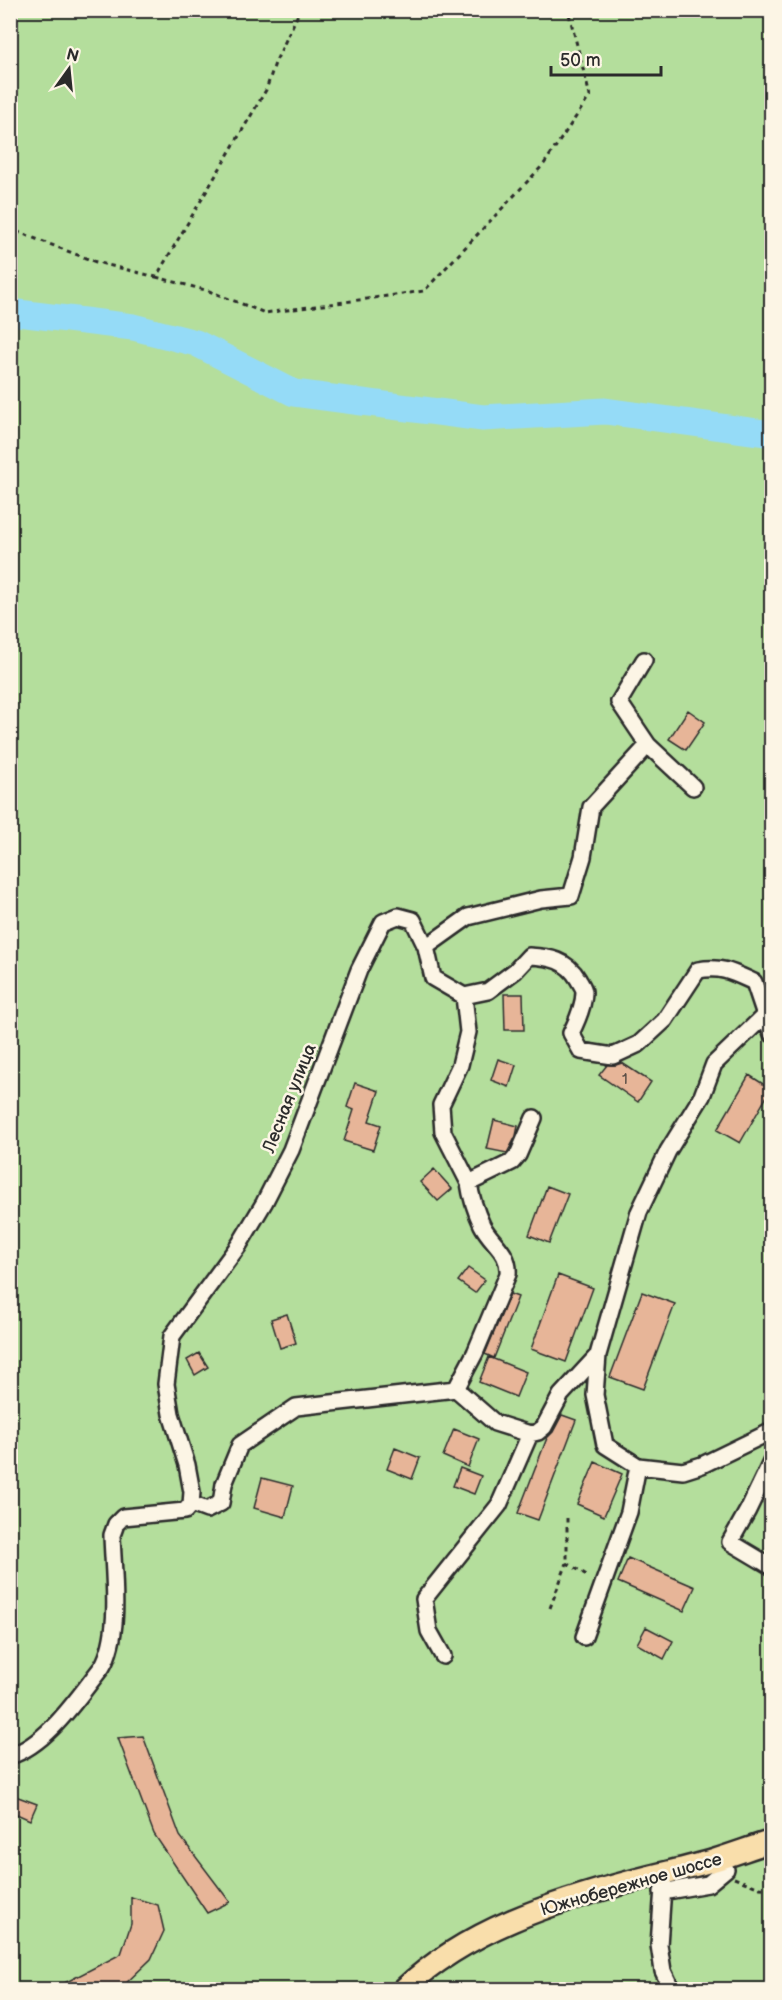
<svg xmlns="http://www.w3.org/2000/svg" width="782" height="2000" viewBox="0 0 782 2000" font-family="'Balsamiq Sans',sans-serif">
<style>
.green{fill:#b4de9c;stroke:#708464;stroke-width:1.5}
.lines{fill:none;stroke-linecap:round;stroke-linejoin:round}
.river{stroke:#95dbf7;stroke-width:27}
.building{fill:#e7b598;stroke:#2b2b2b;stroke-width:1.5}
.minor-casing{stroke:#2b2b2b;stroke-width:20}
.highway-casing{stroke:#2b2b2b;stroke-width:26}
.path{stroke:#2b2b2b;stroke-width:3;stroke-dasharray:4.5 4.5;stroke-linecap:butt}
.minor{stroke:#fcf5e5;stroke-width:15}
.highway{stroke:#f9deab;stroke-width:21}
.labels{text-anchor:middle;stroke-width:5;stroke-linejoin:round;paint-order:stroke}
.number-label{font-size:15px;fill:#5a4e46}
.street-label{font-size:18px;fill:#2b2b2b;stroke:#fcf5e5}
</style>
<rect width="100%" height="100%" fill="#f8e8d6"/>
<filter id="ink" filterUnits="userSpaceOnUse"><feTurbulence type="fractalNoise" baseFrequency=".0167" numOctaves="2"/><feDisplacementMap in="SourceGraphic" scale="12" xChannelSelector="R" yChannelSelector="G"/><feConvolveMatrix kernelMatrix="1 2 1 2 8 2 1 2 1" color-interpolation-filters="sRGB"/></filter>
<g filter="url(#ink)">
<path class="green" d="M10,11H771V1989H11Z"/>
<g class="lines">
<path class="river" d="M10,312L133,327L196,343L294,393L483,418L605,411L772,434"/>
</g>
<path class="building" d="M688,710L705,722L686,750L669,739Z
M504,994H523L524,1030H505Z
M498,1059L516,1065L509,1087L491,1080Z
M622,1063L651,1082L638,1102L599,1075L607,1065H616Z
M749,1075L771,1089L740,1143L717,1130Z
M355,1083L379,1091L369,1121L381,1125L373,1150L344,1141L354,1110L347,1107Z
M494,1120L518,1126L516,1136L507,1153L487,1149Z
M434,1169L452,1189L438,1201L420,1182Z
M547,1186L568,1194L549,1243L529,1235Z
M468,1268L485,1280L475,1293L458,1281Z
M558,1275L593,1288L566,1362L531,1349Z
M642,1292L675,1304L643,1389L610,1377Z
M510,1294L518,1297L494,1358L485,1354Z
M287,1314L296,1343L280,1348L271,1319Z
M199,1353L208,1367L195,1375L187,1360Z
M489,1357L526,1372L516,1397L479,1382Z
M562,1415L576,1420L538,1520L518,1513L547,1438L553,1432Z
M454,1429L479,1439L468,1467L443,1456Z
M395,1448L420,1458L412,1479L387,1469Z
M595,1462L622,1474L604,1516L577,1504Z
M460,1468L481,1476L474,1494L453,1486Z
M262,1478L293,1486L285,1517L254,1508Z
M628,1558L695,1587L684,1611L618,1582Z
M646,1627L673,1641L664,1659L637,1644Z
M143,1736L180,1836L230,1902L207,1913L154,1834L118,1738Z
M10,1794L37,1804L30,1820L10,1811Z
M131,1897L158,1905L164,1931L151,1959L120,1989H53L121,1954L131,1924Z"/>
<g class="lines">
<g class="minor-casing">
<path id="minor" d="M644,660L619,702L648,745
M426,947L468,917L541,899L571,896L583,857L591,807L648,745L693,787
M464,996L468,1032L460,1065L441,1105L443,1132L469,1183
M598,1355L595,1395L605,1445L638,1466L683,1471L702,1465L772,1431
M456,1389L495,1423L530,1434L538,1432L544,1427L561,1395L598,1355L639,1212L668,1151L702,1096L714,1064L765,1015L772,1034
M772,1460L748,1510L730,1542L772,1567
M191,1504L207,1510L221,1503L224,1484L240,1445L296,1407L456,1389L475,1353L508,1274C510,1252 491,1243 482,1225C476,1212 471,1197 469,1183L512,1162L518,1155L534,1118
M584,1637L629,1512L638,1466
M443,1656L429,1631L424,1599L499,1505L530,1434
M10,1756C48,1744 78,1697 102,1667C122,1633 113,1574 112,1535L116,1524L123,1517L185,1511L191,1504L192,1492L187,1465L171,1414L166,1384L172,1336L239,1245L264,1203L291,1150L359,970L383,922L398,916L413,920L426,947L433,978L464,996L488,991L515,971L529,956C550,957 567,960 578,979C580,983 584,988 584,992C584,1006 577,1021 571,1033L581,1051L613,1056L639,1044L665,1020L698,970C722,966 732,972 754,982L765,1015L772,1014
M664,1873L659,1945L663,1971L672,1990
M662,1892L708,1884L726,1869"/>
</g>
<g class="highway-casing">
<path id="highway" d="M403,1990C466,1930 553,1902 636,1880C662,1873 689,1868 715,1860C734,1854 753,1847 772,1841"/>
</g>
<path class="path" d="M10,225L18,232L96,262L156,277L266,90L275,63L300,10
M156,277L209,291L265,313L424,291L544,164L590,96L568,10
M567,1518V1563L590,1577
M550,1608L567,1563
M734,1878L760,1888L772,1889"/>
<use href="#minor" class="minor"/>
<use href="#highway" class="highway"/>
</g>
</g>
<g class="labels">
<g class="number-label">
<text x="625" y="1084">1</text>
</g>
<g class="street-label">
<text transform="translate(289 1098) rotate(-68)" y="6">Лесная улица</text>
<text transform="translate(631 1884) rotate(-16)" y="6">Южнобережное шоссе</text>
</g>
</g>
<rect width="782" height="2000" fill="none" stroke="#fcf5e5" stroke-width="36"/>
<rect x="18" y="18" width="746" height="1964" fill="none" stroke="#2b2b2b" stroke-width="2" filter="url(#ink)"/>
<g transform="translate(69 69) rotate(15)" stroke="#fcf5e5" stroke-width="4.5" paint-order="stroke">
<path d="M0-4.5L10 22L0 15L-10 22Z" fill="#2b2b2b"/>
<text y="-9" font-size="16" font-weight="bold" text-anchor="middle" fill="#2b2b2b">N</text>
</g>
<path d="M551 66v9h110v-9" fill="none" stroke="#2b2b2b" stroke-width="3"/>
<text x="560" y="66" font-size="18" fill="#2b2b2b" stroke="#fcf5e5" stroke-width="4.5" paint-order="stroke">50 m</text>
</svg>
